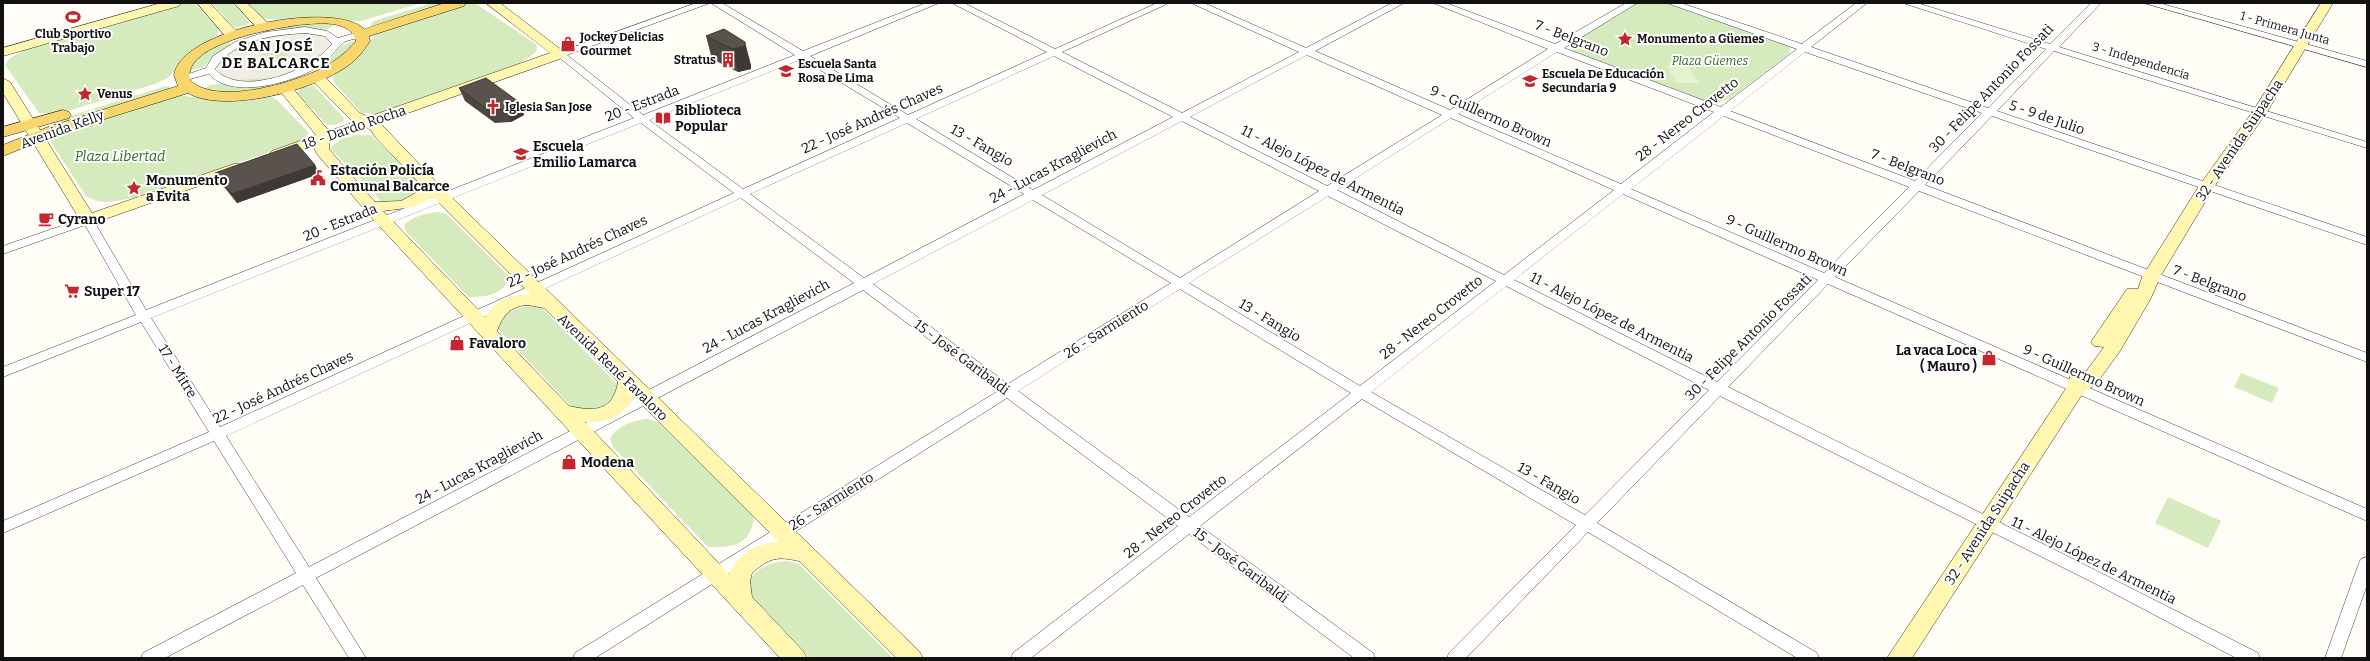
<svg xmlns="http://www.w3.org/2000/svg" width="2370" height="661" viewBox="0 0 2370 661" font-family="Bitter,serif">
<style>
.green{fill:#d5ebbd}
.pitch{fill:#e6f2cf}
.plaza{fill:#f1ede2;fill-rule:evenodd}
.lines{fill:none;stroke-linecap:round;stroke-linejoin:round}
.street-casing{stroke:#444;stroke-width:1}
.secondary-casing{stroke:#333;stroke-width:1}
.primary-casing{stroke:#222;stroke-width:1}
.street{fill:#fff;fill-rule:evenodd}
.secondary{fill:#fff6b0;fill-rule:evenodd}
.primary{fill:#f9d66b;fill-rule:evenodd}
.wall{fill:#4d4742}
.shaded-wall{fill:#3f3936}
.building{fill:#5a524d;stroke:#3f3936}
.labels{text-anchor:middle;stroke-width:4;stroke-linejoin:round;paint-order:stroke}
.far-street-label{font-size:12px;fill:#111;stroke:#fff}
.far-poi-label{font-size:12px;font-weight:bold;fill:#111;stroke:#fff;text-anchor:start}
.far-park-label{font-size:12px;font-style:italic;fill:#2f6b1f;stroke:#fff}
.street-label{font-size:14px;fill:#111;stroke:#fff}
.poi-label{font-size:14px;font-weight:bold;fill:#111;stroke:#fff;text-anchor:start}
.park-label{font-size:14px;font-style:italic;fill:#2f6b1f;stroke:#fff}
.far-district-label{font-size:15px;font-weight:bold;letter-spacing:1px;fill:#111;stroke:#fff}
</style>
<rect width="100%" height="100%" fill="#fffdf5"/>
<path class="green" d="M182,3L195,4L218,29V34L187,56L169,77L155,84L58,114L39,113L5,65L10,58L26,49Z
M212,3H232L250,23L244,26L234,27Z
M247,3H421L361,21L268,19L262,17Z
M432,3H452L374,27L370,25L374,21Z
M475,3L537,45L536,52L518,65L378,114L362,113L334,83L333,78L335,73L361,54L378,31L462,4Z
M1637,3H1665L1780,42L1790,47V53L1730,99L1717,103L1700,100L1575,52L1570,48L1571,44Z
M309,22L335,25L325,30L276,29Z
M282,33H315L332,42C329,46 328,51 325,55C322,59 316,61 312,63C286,77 246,90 218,73L221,58L246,43Z
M223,42H228L231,45L213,57L204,67L190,70C195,54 210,50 223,42Z
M351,42H355L348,57L318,69L333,56L341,46Z
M219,84L268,85C261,96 217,92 205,89L210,85Z
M166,86L170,87V90L51,125L57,120Z
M314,86L344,118L343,121L335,125H327L297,93L301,88Z
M179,95L205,99L272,97L278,101L309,133L301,141L294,144L133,198C117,201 100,206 86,196L52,144L50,136Z
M357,135H371L423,187C415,202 398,202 383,203L330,148L341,139Z
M439,212L446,214L510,277C503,295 486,297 468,297L405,230L404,225C414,216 425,213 439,212Z
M533,306L542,308L619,386C609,408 600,411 575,410L498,329L497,322C507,311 519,307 533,306Z
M2241,373L2279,388L2272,403L2234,387Z
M648,419L658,422L754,517C751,545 733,548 708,547L613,447L610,438C620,425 632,420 648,419Z
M2168,497L2221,521L2208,548L2155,523Z
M788,561L799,564L893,658H810L751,595L747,585C756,568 769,562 788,561Z"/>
<path class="pitch" d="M1666,66H1688L1699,83H1676Z"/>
<path class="plaza" d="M301,32L326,36L332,42L331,49L324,57L295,72L276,77L239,80L226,78L218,73L216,66L221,58L246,43L264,37ZM283,48L290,52L284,58L268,62L258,60L263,53Z"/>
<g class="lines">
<g class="street-casing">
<path id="street" d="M696,3H710L567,55L643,115L795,55L711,3H722L803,51L926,3H939L810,56L908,115L1047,52L952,3H964L1055,49L1157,3H1169L1062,52L1182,113L1299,52L1191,3H1204L1306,48L1392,3H1404L1315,51L1450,110L1548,49L1433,3H1446L1555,44L1626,3H1637L1564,48L1721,107L1797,49L1667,3H1681L1802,44L1856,3H1867L1811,47L1988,108L2046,49L1903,3H1917L2050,44L2091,3H2101L2059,47L2367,142V148L2054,51L1997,111L2367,237V245L1992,116L1925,185L2367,353V362L1919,191L1835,277L2367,509V521L1828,284L1728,387C1905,476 2082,562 2258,653L2260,658H2236L2100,586L1720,396L1597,523L1817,653L1819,658H1797L1588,532L1466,658H1447L1449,653L1576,525L1362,399L1200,526L1373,653L1375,658H1354L1189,534L1031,658H1011L1013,653L1178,526L1007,398L595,658H573L575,653L998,391L863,290L316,578L366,658H349L303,585L165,658H141L143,653L296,573L214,441L3,533V521L209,432L141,322L3,377V367L136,315L85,225L3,254V246L84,218H92L146,310L634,118L555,54ZM1557,52L1714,112L1621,184L1458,114ZM1805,52L1982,113L1915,181L1730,111ZM1307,55L1442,115L1327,186L1190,117ZM1054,56L1173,117L1033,190L916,119ZM802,59L900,118L743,189L649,120ZM1724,116L1909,187L1824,273L1631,189ZM1451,118L1614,190L1504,275L1337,190ZM1182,121L1319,191L1180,278L1042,195ZM641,123L734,193L220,427L151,318ZM907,123L1024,194L864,278L750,194ZM1623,194L1818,280L1717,382L1514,280ZM1328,196L1496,281L1360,386L1189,283ZM741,198L854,283L309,567L226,436ZM1033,200L1171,283L1008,384L873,284ZM1506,286L1709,390L1585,515L1371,392ZM1180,289L1351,393L1189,517L1018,391Z
M2144,3H2159L2367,61V67Z
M305,27L327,31L338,38L362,31L367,34C361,40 347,38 342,44C333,52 331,59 318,67C292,83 231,100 209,74L182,81L177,78L206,68L213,56L235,42L266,32ZM305,33L325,36L332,44C312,71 240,98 215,69C234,39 273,35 305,33Z
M2367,557V585L2341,658H2325L2359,563L2361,559Z"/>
</g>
<g class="secondary-casing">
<path id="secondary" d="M161,3H181L179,6L3,56V48Z
M197,3H210L237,32L239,35L237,38H227Z
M234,3H247L268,23L269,26L268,29H258Z
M486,3H500L567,54L565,57L380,123L442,188L919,651L923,658H896L799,561C777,556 769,558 752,573L750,581L752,597L803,651L807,658H780L370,216L317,154L313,146L277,159L269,154L272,151L316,135L280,91L278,88L280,85H290L329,131L355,122L350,119L312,80L310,77L312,74H322L360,113L368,117L550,53ZM366,127L371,130L375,137L422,186L421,190L401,201L375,202L329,149L330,140ZM433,197L531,295C511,293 495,301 485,317L383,211L414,207ZM528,305L544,308L618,382C613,411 595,412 569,406L497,331C503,315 510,306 528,305ZM634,397L779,542C758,542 738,554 729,574L585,422C606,423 624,417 634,397Z
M2321,3H2333L2267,112L2214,187L2160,277L2151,298L2120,351L2096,384L2083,393L1912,658H1887L2067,387L2071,373L2078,371L2085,373L2104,347L2094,346L2091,342L2127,289H2138L2142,277L2199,186L2253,111Z
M3,78L10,82L92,213L234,164H244L247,167L244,170L94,223H82L3,93Z"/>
</g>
<g class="primary-casing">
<path id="primary" d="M445,3H466L464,6L369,36L370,41C366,47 362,53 357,58C328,88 225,115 188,93L60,133L3,156V145L48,127L178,86L174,75C181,28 336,0 364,29ZM308,24C324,23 351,21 356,41C348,51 339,58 328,65C299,82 216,107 190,80C181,42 284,26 308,24Z
M63,110L69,112L71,115L69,118L3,137V127Z"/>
</g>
<use href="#street" class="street"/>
<use href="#secondary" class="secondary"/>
<use href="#primary" class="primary"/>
</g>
<path class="wall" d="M724,29L751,65V69L738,72L712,59L706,36Z
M459,88L519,102L524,115L511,122L495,123L465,101Z
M315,165L319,174L237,203L220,182L215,173Z"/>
<path class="shaded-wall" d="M745,42L751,65V69L738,72L732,49Z
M519,102L524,115L511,122L506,109Z
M315,165L319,174L237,203L232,194Z"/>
<path class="building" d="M724,29L745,42V46L732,49L706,36Z
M486,78L519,102L506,109L489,111L459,88Z
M297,144L315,165L232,194L215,173Z"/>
<defs>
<g id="stadium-bare" transform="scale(1.2)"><path d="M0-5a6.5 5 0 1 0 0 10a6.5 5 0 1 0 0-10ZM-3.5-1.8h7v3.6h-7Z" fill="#c4262e" stroke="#fff" stroke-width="2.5" paint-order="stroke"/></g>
<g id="sight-bare" transform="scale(1.2)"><path d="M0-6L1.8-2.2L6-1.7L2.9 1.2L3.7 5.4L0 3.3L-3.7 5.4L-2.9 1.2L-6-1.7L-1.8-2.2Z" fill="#c4262e" stroke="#fff" stroke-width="2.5" paint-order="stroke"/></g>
<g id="shop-bare" transform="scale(1.2)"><path d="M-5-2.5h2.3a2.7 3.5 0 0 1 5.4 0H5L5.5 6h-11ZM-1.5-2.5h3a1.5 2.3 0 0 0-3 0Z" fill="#c4262e" stroke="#fff" stroke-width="2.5" paint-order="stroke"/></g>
<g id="building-bare" transform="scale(1.2)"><path d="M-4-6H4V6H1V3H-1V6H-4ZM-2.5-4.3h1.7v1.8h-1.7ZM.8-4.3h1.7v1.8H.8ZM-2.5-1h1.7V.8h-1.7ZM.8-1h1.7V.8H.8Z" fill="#c4262e" stroke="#fff" stroke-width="2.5" paint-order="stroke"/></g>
<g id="school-bare" transform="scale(1.2)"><path d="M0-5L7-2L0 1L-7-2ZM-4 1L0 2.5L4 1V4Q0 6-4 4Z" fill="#c4262e" stroke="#fff" stroke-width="2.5" paint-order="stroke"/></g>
<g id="church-bare" transform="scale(1.2)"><path d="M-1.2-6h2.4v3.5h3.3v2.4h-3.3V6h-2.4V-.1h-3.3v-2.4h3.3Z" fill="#c4262e" stroke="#fff" stroke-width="2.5" paint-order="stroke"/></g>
<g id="library-bare" transform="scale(1.2)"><path d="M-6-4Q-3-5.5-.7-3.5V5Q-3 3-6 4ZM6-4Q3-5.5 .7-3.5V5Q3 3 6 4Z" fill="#c4262e" stroke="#fff" stroke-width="2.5" paint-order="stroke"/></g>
<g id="civic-bare" transform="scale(1.2)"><path d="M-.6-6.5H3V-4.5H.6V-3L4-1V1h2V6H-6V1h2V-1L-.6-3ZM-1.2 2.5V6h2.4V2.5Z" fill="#c4262e" stroke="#fff" stroke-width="2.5" paint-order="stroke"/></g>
<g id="cafe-bare" transform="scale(1.2)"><path d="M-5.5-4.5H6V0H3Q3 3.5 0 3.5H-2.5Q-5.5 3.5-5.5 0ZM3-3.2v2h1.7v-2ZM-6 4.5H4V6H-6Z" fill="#c4262e" stroke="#fff" stroke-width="2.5" paint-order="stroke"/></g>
<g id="supermarket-bare" transform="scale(1.2)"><path d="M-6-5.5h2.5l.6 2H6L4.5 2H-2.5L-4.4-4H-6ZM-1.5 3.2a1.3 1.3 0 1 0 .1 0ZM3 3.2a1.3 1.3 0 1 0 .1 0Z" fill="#c4262e" stroke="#fff" stroke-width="2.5" paint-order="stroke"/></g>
</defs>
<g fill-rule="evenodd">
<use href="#stadium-bare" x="73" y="17"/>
<use href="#sight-bare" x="1625" y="39"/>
<use href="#shop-bare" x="568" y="44"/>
<use href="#building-bare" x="728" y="60"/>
<use href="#school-bare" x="786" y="71"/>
<use href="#school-bare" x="1530" y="81"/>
<use href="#sight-bare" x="85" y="94"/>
<use href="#church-bare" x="493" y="107"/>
<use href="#library-bare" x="663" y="118"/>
<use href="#school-bare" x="521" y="154"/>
<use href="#civic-bare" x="318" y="178"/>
<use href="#sight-bare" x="134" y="188"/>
<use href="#cafe-bare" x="46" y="219"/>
<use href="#supermarket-bare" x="72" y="291"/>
<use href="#shop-bare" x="457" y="343"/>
<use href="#shop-bare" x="1989" y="358"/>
<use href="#shop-bare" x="569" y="462"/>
</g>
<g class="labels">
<g class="far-street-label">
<text transform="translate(2285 28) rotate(16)" y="4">1 - Primera Junta</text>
<text transform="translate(2141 61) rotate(17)" y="4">3 - Independencia</text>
</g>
<g class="far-poi-label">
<text x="73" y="38" text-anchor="middle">Club Sportivo<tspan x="73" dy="14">Trabajo</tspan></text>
<text x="580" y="41">Jockey Delicias<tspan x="580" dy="14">Gourmet</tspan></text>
<text x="1637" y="43">Monumento a Güemes</text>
<text x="716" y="64" text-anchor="end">Stratus</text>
<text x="798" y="68">Escuela Santa<tspan x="798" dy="14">Rosa De Lima</tspan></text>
<text x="1542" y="78">Escuela De Educación<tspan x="1542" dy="14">Secundaria 9</tspan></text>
<text x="97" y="98">Venus</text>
<text x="505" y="111">Iglesia San Jose</text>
</g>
<g class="far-park-label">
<text x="1710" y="65">Plaza Güemes</text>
</g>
<g class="street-label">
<text transform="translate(1572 38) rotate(21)" y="5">7 - Belgrano</text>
<text transform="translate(1991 88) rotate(-46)" y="5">30 - Felipe Antonio Fossati</text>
<text transform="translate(642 103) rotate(-21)" y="5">20 - Estrada</text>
<text transform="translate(1491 116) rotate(24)" y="5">9 - Guillermo Brown</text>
<text transform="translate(2047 117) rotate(19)" y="5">5 - 9 de Julio</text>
<text transform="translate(872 118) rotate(-24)" y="5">22 - José Andrés Chaves</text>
<text transform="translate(1687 119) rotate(-38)" y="5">28 - Nereo Crovetto</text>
<text transform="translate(354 127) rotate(-19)" y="5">18 - Dardo Rocha</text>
<text transform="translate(62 129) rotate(-20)" y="5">Avenida Kelly</text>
<text transform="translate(2239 140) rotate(-56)" y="5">32 - Avenida Suipacha</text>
<text transform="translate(982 145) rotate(30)" y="5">13 - Fangio</text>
<text transform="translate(1053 166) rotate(-28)" y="5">24 - Lucas Kraglievich</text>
<text transform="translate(1908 167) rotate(21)" y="5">7 - Belgrano</text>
<text transform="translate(1323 170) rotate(27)" y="5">11 - Alejo López de Armentia</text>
<text transform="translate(340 222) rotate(-22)" y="5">20 - Estrada</text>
<text transform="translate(1787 245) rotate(24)" y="5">9 - Guillermo Brown</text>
<text transform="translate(577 251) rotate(-25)" y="5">22 - José Andrés Chaves</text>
<text transform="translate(2210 283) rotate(21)" y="5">7 - Belgrano</text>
<text transform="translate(766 316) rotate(-28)" y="5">24 - Lucas Kraglievich</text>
<text transform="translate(1431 317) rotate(-38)" y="5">28 - Nereo Crovetto</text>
<text transform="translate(1612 317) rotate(27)" y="5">11 - Alejo López de Armentia</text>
<text transform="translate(1270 320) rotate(31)" y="5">13 - Fangio</text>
<text transform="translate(1106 329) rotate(-32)" y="5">26 - Sarmiento</text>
<text transform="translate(1748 337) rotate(-45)" y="5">30 - Felipe Antonio Fossati</text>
<text transform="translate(962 357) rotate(37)" y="5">15 - José Garibaldi</text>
<text transform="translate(613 367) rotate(44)" y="5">Avenida René Favaloro</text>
<text transform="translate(178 371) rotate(58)" y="5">17 - Mitre</text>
<text transform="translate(2084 375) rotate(24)" y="5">9 - Guillermo Brown</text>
<text transform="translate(283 387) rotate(-25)" y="5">22 - José Andrés Chaves</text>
<text transform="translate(479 467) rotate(-28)" y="5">24 - Lucas Kraglievich</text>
<text transform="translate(1549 483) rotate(30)" y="5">13 - Fangio</text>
<text transform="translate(831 501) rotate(-32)" y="5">26 - Sarmiento</text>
<text transform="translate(1175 516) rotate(-38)" y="5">28 - Nereo Crovetto</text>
<text transform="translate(1987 523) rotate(-57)" y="5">32 - Avenida Suipacha</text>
<text transform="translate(2094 560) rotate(26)" y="5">11 - Alejo López de Armentia</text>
<text transform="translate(1241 565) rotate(37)" y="5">15 - José Garibaldi</text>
</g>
<g class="poi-label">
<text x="675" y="115">Biblioteca<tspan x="675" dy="16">Popular</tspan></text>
<text x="533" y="151">Escuela<tspan x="533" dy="16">Emilio Lamarca</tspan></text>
<text x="330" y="175">Estación Policía<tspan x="330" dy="16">Comunal Balcarce</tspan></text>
<text x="146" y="185">Monumento<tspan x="146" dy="16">a Evita</tspan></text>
<text x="58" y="224">Cyrano</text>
<text x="84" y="296">Super 17</text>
<text x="469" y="348">Favaloro</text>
<text x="1977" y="355" text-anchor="end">La vaca Loca<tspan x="1977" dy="16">( Mauro )</tspan></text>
<text x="581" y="467">Modena</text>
</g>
<g class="park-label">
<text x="120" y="161">Plaza Libertad</text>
</g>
<g class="far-district-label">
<text x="276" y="51">SAN JOSÉ<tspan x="276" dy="17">DE BALCARCE</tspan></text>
</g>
</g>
<rect width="2370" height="661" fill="none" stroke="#111111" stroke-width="8"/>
</svg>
